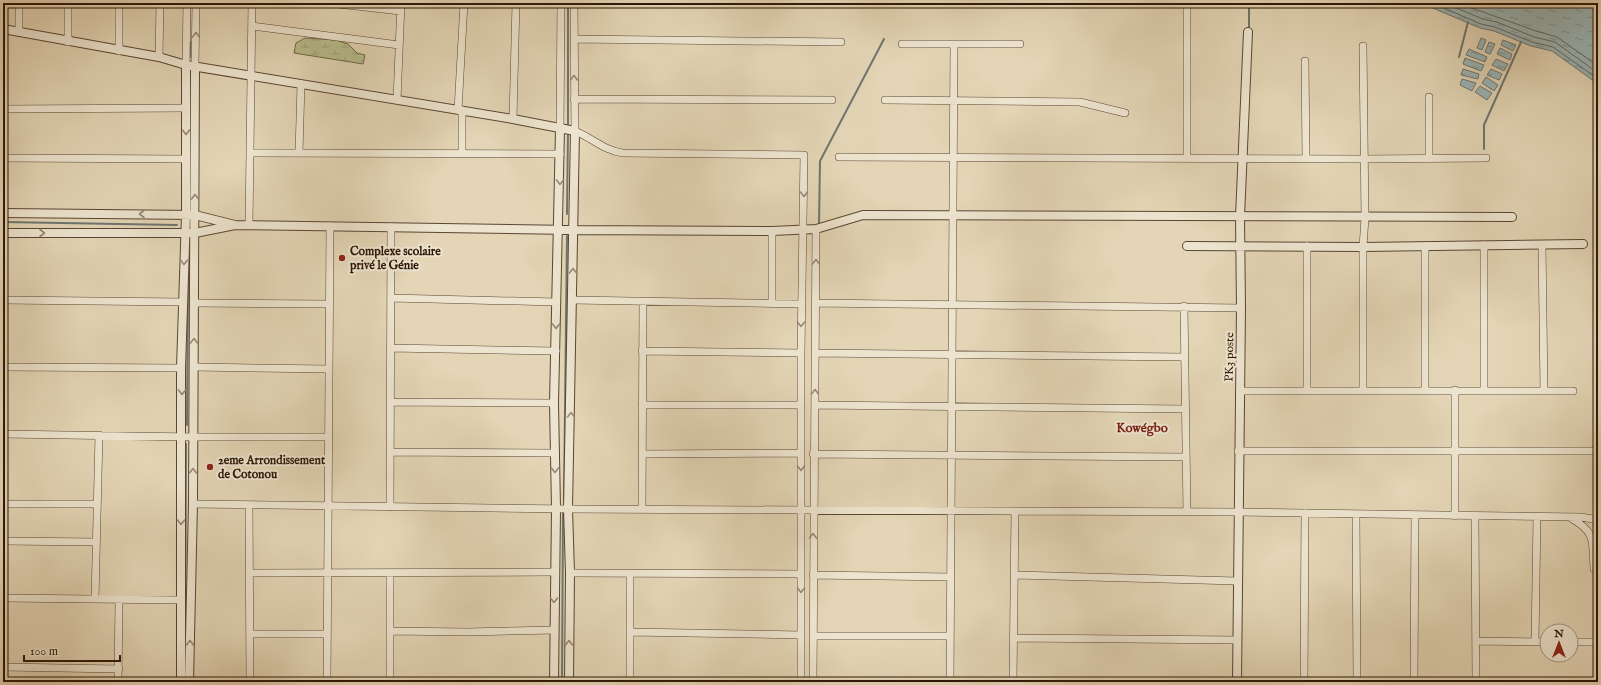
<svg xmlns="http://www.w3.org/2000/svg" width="1601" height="685" viewBox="0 0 1601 685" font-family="'IM FELL English',serif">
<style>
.wetland{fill:url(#wetland-marsh);stroke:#726949}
.water{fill:url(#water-ripples);stroke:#6e7671}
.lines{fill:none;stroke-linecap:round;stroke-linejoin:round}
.shore{stroke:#646660;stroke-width:1}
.stream{stroke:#6e7671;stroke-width:2}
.minor-casing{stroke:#5a4632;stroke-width:8}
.tertiary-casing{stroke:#5a4632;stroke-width:10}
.minor{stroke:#ede4cf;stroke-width:7}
.tertiary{stroke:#ede4cf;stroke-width:8}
.oneway{stroke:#978775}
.poi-dot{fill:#8f2418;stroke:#ede4cf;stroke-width:1.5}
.labels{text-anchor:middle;stroke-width:4;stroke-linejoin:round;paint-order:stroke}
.poi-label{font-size:12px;font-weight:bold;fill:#2d1607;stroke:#ede4cf;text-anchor:start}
.street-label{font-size:12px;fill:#2d1607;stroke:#ede4cf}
.neighbourhood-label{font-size:13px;font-weight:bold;fill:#7a1f14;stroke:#ede4cf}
</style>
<defs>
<pattern id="wetland-marsh" width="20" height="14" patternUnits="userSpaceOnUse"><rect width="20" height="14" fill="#b7bc8b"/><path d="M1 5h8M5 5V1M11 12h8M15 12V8" fill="none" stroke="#9ea176"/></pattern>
<pattern id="water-ripples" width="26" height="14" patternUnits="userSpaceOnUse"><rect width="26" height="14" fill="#9ab6b8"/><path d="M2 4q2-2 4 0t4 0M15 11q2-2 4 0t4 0" fill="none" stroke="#7e9394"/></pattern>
</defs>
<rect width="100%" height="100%" fill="#e3d5b5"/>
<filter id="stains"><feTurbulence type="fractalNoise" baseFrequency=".005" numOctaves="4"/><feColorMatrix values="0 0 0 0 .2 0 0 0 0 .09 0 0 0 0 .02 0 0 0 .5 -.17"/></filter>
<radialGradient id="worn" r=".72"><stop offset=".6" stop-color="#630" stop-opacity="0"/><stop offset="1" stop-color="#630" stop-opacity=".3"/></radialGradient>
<path class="wetland" d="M305,38L336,40L348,44L357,53L365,55L363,64L294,53L296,43Z"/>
<path class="water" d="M1421,3H1598V84L1552,51L1531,46L1494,31L1480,28Z
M1481,38L1486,40L1482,50L1477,48Z
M1503,40L1516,45L1513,51L1501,45Z
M1489,42L1495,44L1490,54L1485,52Z
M1500,48L1512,54L1510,60L1497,54Z
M1469,49L1487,57L1485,62L1466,55Z
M1465,58L1484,65L1481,71L1463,64Z
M1496,59L1508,64L1504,71L1492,65Z
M1463,69L1479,74L1478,79L1461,75Z
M1491,69L1502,74L1499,80L1487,75Z
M1486,77L1498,85L1494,91L1482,83Z
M1462,79L1476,83L1472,91L1460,85Z
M1480,86L1492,93L1487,100L1475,92Z"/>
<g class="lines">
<path class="shore" d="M1432,3L1481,24L1495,27L1532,42L1553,47L1598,79
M1444,3L1483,19L1497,22L1534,37L1555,42L1598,73
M1458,3L1536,31L1557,37L1598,66"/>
<path class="stream" d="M1249,3V30
M190,57V42
M1459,57L1468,22
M568,127V3
M1484,149V125L1521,42
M567,214L568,131
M3,222L177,225
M819,223L820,161L884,39
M187,425L188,279
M564,499L567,236
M185,675L186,444
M562,682L563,513"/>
<g class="minor-casing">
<path id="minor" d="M119,3V51
M329,3L401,11
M574,3L575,131C592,138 605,151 623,153L804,155L801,353V682
M1187,3V157
M252,26L399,45
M19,32V3
M574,39L841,42
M68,42V3
M902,44H1020
M159,57L160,3
M1305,61L1306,158
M186,65L187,3
M195,66L196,3
M1429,97V158
M574,99L832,100
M397,100L401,3
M885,100L1080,102L1125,113
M3,109L186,108
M458,110L464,3
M462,110V154
M513,119L516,3
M560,129L561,3
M250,153L560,154
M299,153L301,84
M839,157L1363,159L1486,158
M3,158L186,159
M249,225L252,3
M772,231V304
M1484,245V390
M1542,245L1544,391
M391,298L556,302
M3,300L183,302
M573,300L802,304
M195,303L329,304
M815,303L1241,308
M1184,306L1187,512
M390,348L556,351
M642,351L801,353
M815,353L1185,357
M3,367L181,368
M194,367L329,369
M1307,390V246
M1363,390V247L1365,218L1363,46
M1425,390V246
M1240,391H1573
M390,402L554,403
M642,405H801
M815,405L1185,409
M3,434L193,437H328
M1238,451H1591
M390,452L554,453
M642,454L801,453
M813,454L1186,457
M3,504H97
M193,504L568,509L1238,512L1581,517L1598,520
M249,505L250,682
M390,507L391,227
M642,509L643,302
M1356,514L1357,682
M1455,516V390
M1475,516L1476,682
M1571,518C1597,533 1592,541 1594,569
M3,541L96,542
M249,573L555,572
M570,573L801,574
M813,575L951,577
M1014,575L1237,581
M3,598L180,600
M95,599L99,435
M390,631L467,632L554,630
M630,632L801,635
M251,634H327
M813,636H950
M1014,638L1237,640
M1477,641L1547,642
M1535,642L1537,517
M1571,642H1598
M3,667L119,669
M118,682L119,600
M327,682L330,226
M390,682V573
M630,682V574
M813,682L816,229
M950,682L954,44
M1013,682L1015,511
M1304,682L1305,513
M1414,682L1415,515"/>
</g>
<g class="tertiary-casing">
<path id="tertiary" d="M3,29L159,57L186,65L513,119L575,131L568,509L570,573L569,682
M3,213L195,215L235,225
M3,233H195L235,225L572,230L772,231L816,229L863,215L1512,217
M1187,246L1363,247L1583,244
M181,682V368L186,215V65
M189,682L193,504L195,66
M554,682L556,509L554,403L560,129
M1237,682L1241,308L1240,217L1248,32"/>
</g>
<use href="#minor" class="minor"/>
<use href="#tertiary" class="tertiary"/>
</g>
<defs><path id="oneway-chevron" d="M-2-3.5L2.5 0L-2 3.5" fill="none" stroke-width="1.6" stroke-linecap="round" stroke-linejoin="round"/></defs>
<g class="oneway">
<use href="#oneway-chevron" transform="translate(196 35) rotate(-89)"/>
<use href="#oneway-chevron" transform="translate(574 78) rotate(-90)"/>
<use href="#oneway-chevron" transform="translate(186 132) rotate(90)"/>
<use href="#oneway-chevron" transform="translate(560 182) rotate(91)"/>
<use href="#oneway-chevron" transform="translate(804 194) rotate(90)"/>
<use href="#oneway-chevron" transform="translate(195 197) rotate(-90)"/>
<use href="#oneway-chevron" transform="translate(142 214) rotate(-180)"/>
<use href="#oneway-chevron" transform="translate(42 233)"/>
<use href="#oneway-chevron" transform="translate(184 262) rotate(91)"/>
<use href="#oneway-chevron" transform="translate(816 262) rotate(-89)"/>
<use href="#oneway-chevron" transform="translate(573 271) rotate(-91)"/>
<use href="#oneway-chevron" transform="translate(801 324) rotate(91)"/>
<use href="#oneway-chevron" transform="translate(556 326) rotate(90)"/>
<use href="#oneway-chevron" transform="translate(194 341) rotate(-89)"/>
<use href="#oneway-chevron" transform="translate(182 392) rotate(90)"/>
<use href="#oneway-chevron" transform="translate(815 392) rotate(-90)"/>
<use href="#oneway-chevron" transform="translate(571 415) rotate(-89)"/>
<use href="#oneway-chevron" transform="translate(801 468) rotate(89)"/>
<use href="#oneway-chevron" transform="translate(555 470) rotate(88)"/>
<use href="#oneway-chevron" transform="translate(193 471) rotate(-90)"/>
<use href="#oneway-chevron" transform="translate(181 522) rotate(91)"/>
<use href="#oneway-chevron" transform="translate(813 536) rotate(-89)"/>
<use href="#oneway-chevron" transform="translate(801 590) rotate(91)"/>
<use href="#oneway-chevron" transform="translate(554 600) rotate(91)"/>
<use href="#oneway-chevron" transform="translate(190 643) rotate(-89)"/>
<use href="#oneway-chevron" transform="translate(569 643) rotate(-89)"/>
</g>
<g class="poi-dot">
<circle cx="342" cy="258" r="4"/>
<circle cx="210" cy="467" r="4"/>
</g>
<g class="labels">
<g class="poi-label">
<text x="350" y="255">Complexe scolaire<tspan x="350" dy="14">privé le Génie</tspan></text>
<text x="218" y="464">2eme Arrondissement<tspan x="218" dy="14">de Cotonou</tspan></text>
</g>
<g class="street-label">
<text transform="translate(1229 357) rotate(-89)" y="4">PK3 poste</text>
</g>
<g class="neighbourhood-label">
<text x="1142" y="432">Kowégbo</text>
</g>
</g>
<rect width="1601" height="685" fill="none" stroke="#e3d5b5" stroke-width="16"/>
<rect x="4" y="4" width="1593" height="677" fill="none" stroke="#2d1607" stroke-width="2"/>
<rect x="8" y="8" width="1585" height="669" fill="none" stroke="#2d1607"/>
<g transform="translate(1559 643)"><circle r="19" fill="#ede4cf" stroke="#a0927f"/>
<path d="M0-3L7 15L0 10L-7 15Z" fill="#8f2418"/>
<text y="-6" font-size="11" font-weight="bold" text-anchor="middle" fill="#2d1607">N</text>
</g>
<path d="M24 655v6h96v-6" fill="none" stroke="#2d1607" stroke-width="2"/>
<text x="30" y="655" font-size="12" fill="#2d1607" stroke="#ede4cf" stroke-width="3" paint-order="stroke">100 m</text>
<rect width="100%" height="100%" filter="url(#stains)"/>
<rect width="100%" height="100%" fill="url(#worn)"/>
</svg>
